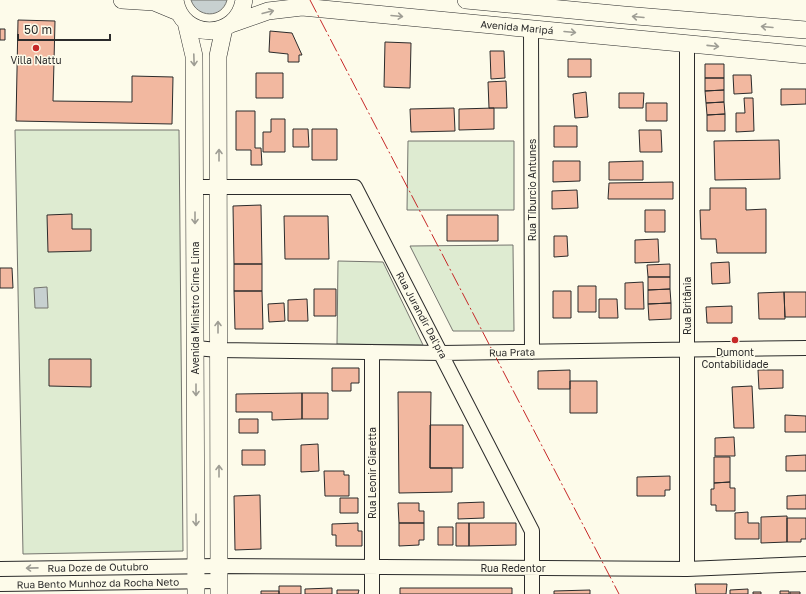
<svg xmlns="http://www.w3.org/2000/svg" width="806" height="594" viewBox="0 0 806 594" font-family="'Golos Text',sans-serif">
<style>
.green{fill:#deebd1;stroke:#74746e}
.water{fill:#c7d0d0;stroke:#74746e}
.building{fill:#f2b8a0;stroke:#2b2b2b}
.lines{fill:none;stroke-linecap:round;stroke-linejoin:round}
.minor-casing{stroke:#2b2b2b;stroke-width:16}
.major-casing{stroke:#2b2b2b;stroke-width:18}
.minor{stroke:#fdfbea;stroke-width:14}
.major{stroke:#fdfbea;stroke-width:17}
.power{stroke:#c62828;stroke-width:1;stroke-dasharray:14 3 2 3;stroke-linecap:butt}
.oneway{stroke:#9e9d94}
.poi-dot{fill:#c62828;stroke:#fdfbea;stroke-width:1.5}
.labels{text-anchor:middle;stroke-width:3;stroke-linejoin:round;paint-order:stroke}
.street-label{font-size:10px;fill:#2b2b2b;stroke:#fdfbea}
.poi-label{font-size:10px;fill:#2b2b2b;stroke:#fdfbea}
</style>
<rect width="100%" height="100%" fill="#fdfbea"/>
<path class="green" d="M15,130H179L183,551L23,554Z
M408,141H514V210H407Z
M513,245L514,331H453L410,246Z
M338,261L383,262L423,345L337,344Z"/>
<path class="water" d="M191,0H227C222,19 197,18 191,0Z
M47,287L48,308H35L34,288Z"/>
<path class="building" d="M18,20L55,21L53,101L132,102V76L173,77L172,124L16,121Z
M0,29H5V40H0Z
M270,31L292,33L302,55H299V62H288V54L269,52Z
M385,42L411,43L410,88L384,87Z
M490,51H504L505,78L491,79Z
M568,59H591V77H568Z
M705,64H724V78H705Z
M256,73H283V98H256Z
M733,75H751L752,93L734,94Z
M705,78H724V90L705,91Z
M506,81L507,108H489L488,82Z
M781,89H806V104L781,105Z
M724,90V102L706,103L705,91Z
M586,92L588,117L575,118L573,94Z
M619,93H644L643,108H619Z
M744,98H753L754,131L736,132V113H745Z
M724,102L725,114L707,115L706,103Z
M646,103H667V121H646Z
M454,108L455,131L411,132L410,109Z
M494,108V129L459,130V109Z
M236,111H255V148H261L262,165H251V150H236Z
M725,114V131H707V115Z
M271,119H285V152H263V132H271Z
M554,126H577V147H554Z
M293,129H308L309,147H293Z
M312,129H337V160H312Z
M639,130H661L662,152H640Z
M779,140L780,179L715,180L714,141Z
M553,161H580V181L553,182Z
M643,161V180H609V162Z
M673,182V199H608L609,183Z
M710,188H746V210L766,209V253H717L716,239H701L700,210H710Z
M577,190L578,208L552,209V191Z
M261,205L262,264H234L233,206Z
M645,210H665V232H645Z
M72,214V229H91V251L48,252L47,215Z
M447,215H498V241H447Z
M284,216H328L329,259H285Z
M554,236H567L568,256L554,257Z
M658,239L659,262L635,263V240Z
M729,262L730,283L712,284L711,263Z
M234,264H262V291H234Z
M670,264V277H648L647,265Z
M0,268H12L13,288H0Z
M648,277H670V289L648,290Z
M643,282L644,309H625V283Z
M578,286H596V312H578Z
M314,289H336V316H314Z
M670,289L671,303L648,304V290Z
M234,291H262L263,329H235Z
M553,291H571V318H553Z
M784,292L785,319H759L758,293Z
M784,292H806V317H785Z
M307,299L308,321H288V300Z
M599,299H617L618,318H599Z
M284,303L285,321L269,322L268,304Z
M671,303V319L649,320L648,304Z
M732,306V323H707L706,307Z
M49,359H91V387L49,386Z
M332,368H359V383H351V391H332Z
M570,370V389H538V371Z
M758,370H783V388L759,389Z
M570,381H597V413H570Z
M752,386L754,428H734L732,387Z
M398,392H431L430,468H452V492L399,493Z
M302,393H328V419H302Z
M302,393V419L272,420V412H236V394Z
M785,415L806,416V432H785Z
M239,419H258V433H239Z
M430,425H463V468H430Z
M734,437L735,456H715V438Z
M318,444L319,471L301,472V445Z
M242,450H265V465H242Z
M806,455V471H786V456Z
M714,457H730V482L714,483Z
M324,471H344V475H349V496H325Z
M670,476V490H665V496H637V477Z
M730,482V488H735V511H716V505H711V489H714V483Z
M260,495L261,549L235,550L234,496Z
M806,495V509H787V496Z
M340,498H358V513H340Z
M484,502V518L458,519V503Z
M398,503H419V511H424V523H399Z
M748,512V523H759V539H735V513Z
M787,516V542L761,543V517Z
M787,518H806V539H801V542H787Z
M358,523V531H362V546H336V535H332V524Z
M399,523H424V540H419V545L399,546Z
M456,523H469V546H456Z
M469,523H516V545L469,546Z
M438,527H453V545H438Z
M695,584H727L726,594H696Z
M279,586H301V594H279Z
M332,588V594H305V589Z
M400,588H512V594H400Z
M748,589V594H730V590Z
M337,590H359L358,594H337Z
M590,590V594H554V591Z
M261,591H279V594H261Z
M780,591H789V594H780Z
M753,592H761V594H753Z
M790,592H800V594H790Z"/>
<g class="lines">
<g class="minor-casing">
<path id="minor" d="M531,29L532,352
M687,43V569
M195,187H355L532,531V594
M196,348L218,350L442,353L806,348
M372,352V594
M0,569L219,566L687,569L806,564
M0,584L219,581"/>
</g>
<g class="major-casing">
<path id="major" d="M122,0L154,2L178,12
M175,0C181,41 238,41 244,0
M466,0L624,15L806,30
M186,22L194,56L196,594
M231,24L268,11L302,7L806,55
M219,594L218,56L224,28"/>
</g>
<use href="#minor" class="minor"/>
<use href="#major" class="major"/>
<path class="power" d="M310,0L619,594"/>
</g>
<defs><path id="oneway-shaft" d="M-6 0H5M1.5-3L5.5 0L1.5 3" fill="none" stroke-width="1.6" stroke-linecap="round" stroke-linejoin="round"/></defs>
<g class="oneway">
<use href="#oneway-shaft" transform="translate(268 12) rotate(-14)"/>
<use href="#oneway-shaft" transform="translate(397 16) rotate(5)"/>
<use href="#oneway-shaft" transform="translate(638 17) rotate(-175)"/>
<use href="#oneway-shaft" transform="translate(767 27) rotate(-175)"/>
<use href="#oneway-shaft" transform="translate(570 32) rotate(5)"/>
<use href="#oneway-shaft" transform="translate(713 46) rotate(6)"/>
<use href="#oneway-shaft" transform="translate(194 60) rotate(88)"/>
<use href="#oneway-shaft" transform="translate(219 155) rotate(-90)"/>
<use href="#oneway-shaft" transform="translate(195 218) rotate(90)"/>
<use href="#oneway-shaft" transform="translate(218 327) rotate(-90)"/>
<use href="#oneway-shaft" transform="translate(196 390) rotate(90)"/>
<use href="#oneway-shaft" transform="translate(219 471) rotate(-90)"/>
<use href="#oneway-shaft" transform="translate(196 520) rotate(90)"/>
<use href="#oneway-shaft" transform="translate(32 568) rotate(179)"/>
</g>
<g class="poi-dot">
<circle cx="36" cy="48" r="4"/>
<circle cx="735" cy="340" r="4"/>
</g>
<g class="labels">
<g class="street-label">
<text transform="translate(517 27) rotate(5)" y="4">Avenida Maripá</text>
<text transform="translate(532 190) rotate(-90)" y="4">Rua Tíburcio Antunes</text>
<text transform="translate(687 306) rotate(-90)" y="4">Rua Britânia</text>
<text transform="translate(195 308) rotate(-90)" y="4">Avenida Ministro Cirne Lima</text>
<text transform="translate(422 315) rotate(62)" y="4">Rua Jurandir Dal'pra</text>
<text transform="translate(512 352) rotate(-1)" y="4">Rua Prata</text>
<text transform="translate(372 473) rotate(-90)" y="4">Rua Leonir Giaretta</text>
<text transform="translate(98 567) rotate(-1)" y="4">Rua Doze de Outubro</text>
<text x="513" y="572">Rua Redentor</text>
<text transform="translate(98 583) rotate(-1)" y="4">Rua Bento Munhoz da Rocha Neto</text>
</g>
<g class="poi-label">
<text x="36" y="64">Villa Nattu</text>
<text x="735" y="356">Dumont<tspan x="735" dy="12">Contabilidade</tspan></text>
</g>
</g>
<path d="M18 34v6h92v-6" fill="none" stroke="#2b2b2b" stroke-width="2"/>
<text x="24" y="34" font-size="12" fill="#2b2b2b" stroke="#fdfbea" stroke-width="3" paint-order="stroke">50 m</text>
</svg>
